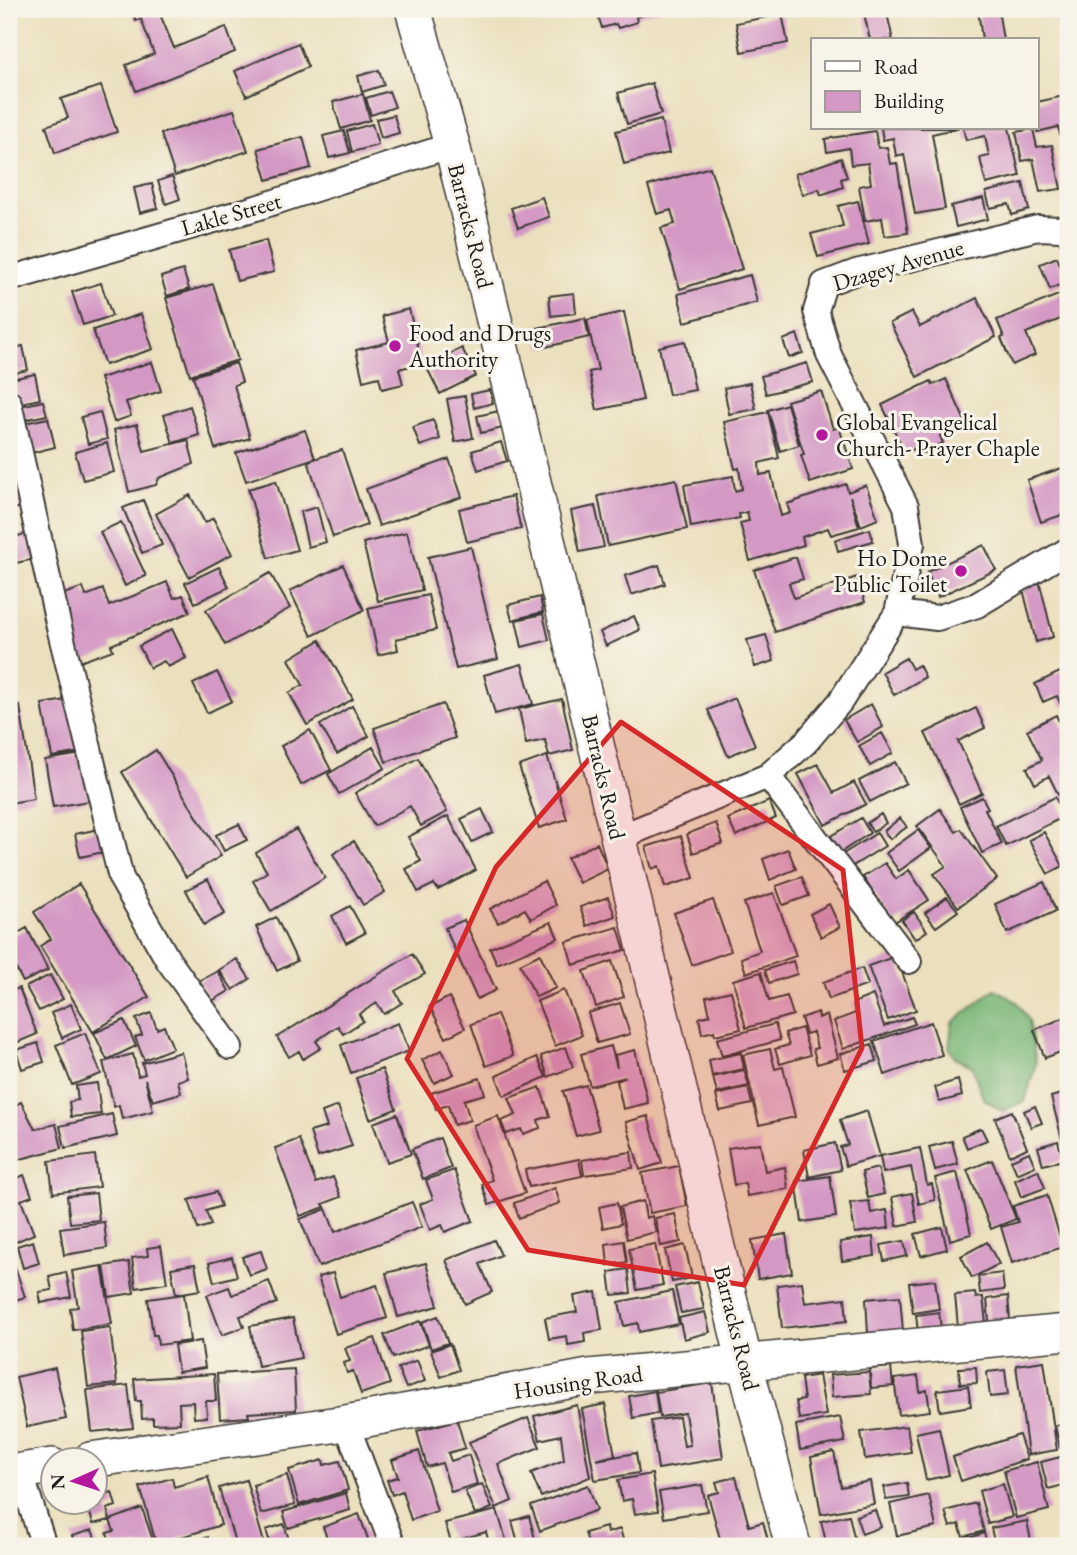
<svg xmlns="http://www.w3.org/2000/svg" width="1077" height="1555" viewBox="0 0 1077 1555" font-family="'EB Garamond',serif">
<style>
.forest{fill:#78b574;stroke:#4a6848;stroke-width:2}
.building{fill:#d498c4}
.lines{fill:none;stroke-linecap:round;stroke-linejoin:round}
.street-casing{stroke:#3b3934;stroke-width:28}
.secondary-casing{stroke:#3b3934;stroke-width:38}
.street{stroke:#fff;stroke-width:24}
.secondary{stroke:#fff;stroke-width:35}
.marked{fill:#d62828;fill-opacity:0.2;stroke:#d62828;stroke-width:5;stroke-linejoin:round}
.poi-dot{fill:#b5179e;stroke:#f7f3e8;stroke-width:2.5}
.labels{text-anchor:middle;stroke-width:6;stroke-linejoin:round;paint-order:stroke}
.street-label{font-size:23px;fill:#1c1c1c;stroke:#f7f3e8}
.poi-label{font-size:23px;fill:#1c1c1c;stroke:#f7f3e8;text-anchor:start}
</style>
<rect width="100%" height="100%" fill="#f7f3e8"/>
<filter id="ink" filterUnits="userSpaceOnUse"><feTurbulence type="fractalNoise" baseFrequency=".0143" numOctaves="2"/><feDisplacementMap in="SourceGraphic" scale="14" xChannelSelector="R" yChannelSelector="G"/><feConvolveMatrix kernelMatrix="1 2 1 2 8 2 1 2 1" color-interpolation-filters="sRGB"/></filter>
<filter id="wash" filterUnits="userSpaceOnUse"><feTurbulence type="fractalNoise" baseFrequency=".00686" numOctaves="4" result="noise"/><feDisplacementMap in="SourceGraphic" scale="28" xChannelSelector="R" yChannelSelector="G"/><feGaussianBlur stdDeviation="1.57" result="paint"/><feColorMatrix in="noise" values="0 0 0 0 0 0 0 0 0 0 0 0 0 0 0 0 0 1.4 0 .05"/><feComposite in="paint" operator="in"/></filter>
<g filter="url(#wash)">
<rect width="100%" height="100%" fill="#ebe0bd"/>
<path class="forest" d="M995,989L1017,1002L1029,1020L1036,1063L1025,1101L1002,1111L983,1098L972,1066L957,1059L949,1049L952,1023Z"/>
<g id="blocks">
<path class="building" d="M131,9H166L159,12L174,48L226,27L235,52L136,91L126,65L154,54L141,19L136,21Z
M596,9H662L636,17L637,22L618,28L616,24L602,28Z
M863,9H886L893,40H870Z
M978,9H998L1003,40H982Z
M1060,9H1068V43H1067Z
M782,14L788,43L741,52L736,23Z
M298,43L308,67L246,96L235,71Z
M379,70L384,85L362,92L358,76Z
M652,83L661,114L627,124L618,93Z
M101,86L117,132L55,153L46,126L68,118L61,99Z
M389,91L395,107L371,115L366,98Z
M363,94L370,120L341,129L333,102Z
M1068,95V135L1061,137L1058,127L1037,132V102Z
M234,110L248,151L175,176L161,134Z
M394,115L399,133L381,138L376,119Z
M661,120L669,153L624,164L616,131Z
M372,124L378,145L352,152L347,131Z
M881,128H958L932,134L945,209L915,214L904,154L896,156L893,138L883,140Z
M963,128H1009L1020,176L986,184L980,158L989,156L985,136L966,140Z
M1033,129L1037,147L1052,145L1061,189L1040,192L1033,159L1022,161L1016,132Z
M344,131L350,153L329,158L323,136Z
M875,131L878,148L887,147L890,164L897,163L908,233L885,236L882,218L865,221L859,186L871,184L868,163L851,165L849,148L827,152L825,139Z
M303,137L311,168L267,180L258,149Z
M841,158L847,177L841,179L843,187L821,195L819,189L803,195L795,174Z
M710,167L742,269L680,289L661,228L675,224L671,210L657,214L648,186Z
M172,176L180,199L166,204L158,181Z
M1023,183L1029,210L1012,215L1009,204L990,208L986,192Z
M152,184L158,208L140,213L134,188Z
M542,197L549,217L518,228L511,208Z
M983,198L988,219L956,227L951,206Z
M858,201L869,244L818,257L811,234L843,226L838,206Z
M266,240L274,272L237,281L229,250Z
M1057,257L1067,282L1050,289L1040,264Z
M183,270L189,289L167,296L161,277Z
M750,275L757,302L685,322L678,294Z
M101,283L112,316L83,325L72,292Z
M213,284L238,360L190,375L166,298Z
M1068,291V316L1026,333L1035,355L1012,365L1001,338L1004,337L997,320Z
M574,293L576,313L551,316L549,296Z
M977,298L996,337L917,377L890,323L912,312L920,327Z
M409,309L422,363L399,369L403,384L382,389L379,377L363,381L356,350L389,342L382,316Z
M624,312L643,400L597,410L589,372L598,370L587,320Z
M141,314L153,349L105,365L93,330Z
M585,318L589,337L541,348L537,328Z
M797,334L803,353L789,358L783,340Z
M685,341L695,390L669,395L659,347Z
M23,346L28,370L9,374V349Z
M462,348L476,376L440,394L426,366Z
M152,362L161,391L126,402L131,416L114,422L100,378Z
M236,363L242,382L234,385L250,438L215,449L193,376Z
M807,363L813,382L766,394L761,376Z
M35,374L40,399L16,404L11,379Z
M946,379L966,423L940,436L943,443L924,453L921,446L905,453L882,405L931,381L933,385Z
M750,383L756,409L729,414L724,388Z
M490,390L493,403L474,408L471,394Z
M821,391L833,429L839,427L853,469L810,483L801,455L804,454L787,401Z
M465,396L473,438L455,442L447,399Z
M43,401L47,415L19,421L16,407Z
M787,404L799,445L780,451L768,410Z
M190,406L199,435L173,443L164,415Z
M499,411L503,428L481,433L477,416Z
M100,412L107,439L88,444L81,417Z
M768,412L779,458L759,463L760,475L771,473L781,516L790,513L787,504L846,484L848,492L866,485L878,519L861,526L850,496L859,527L831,535L828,528L802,537L804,545L750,561L740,523L749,521L747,512L739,514L740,518L691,527L684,485L733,476L735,491L742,489L739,468L735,469L724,422Z
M48,418L55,447L27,454L20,424Z
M433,420L440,439L420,446L413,427Z
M137,424L144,451L188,440L194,464L159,478L156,485L129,492L114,430Z
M305,430L315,458L246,481L236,453Z
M501,442L507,461L478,470L472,451Z
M107,443L114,472L83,480L75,452Z
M342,450L367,525L333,537L308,461Z
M449,459L462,497L379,526L366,489Z
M1068,466V513L1041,522L1027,480Z
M676,479L687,529L608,546L598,496Z
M25,481L30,505L9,510V484Z
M276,481L297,550L268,558L248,489Z
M190,495L205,523L213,518L232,554L189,577L156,514Z
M513,496L521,529L467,542L459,509Z
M143,500L162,545L142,553L123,508Z
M595,506L604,547L580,552L571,511Z
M317,507L326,542L308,547L300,512Z
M121,522L146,576L125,586L100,532Z
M870,529L873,541L838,551L835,540Z
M33,532L39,558L16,563L10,538Z
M407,532L422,590L378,601L363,543Z
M984,545L996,570L938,597L927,572Z
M471,547L498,659L456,669L428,557Z
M796,557L803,579L789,583L794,598L857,577L865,602L775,632L754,570Z
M343,565L364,610L312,636L290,591Z
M659,565L665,584L631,595L625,576Z
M219,567L229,587L195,603L185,583Z
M270,573L290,608L225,645L206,610Z
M1039,580L1053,637L1036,642L1022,585Z
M167,582L174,598L183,595L190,612L111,645L113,650L80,662L56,597L83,587L86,596L103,589L109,606Z
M428,595L436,630L396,639L398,650L378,655L368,608Z
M540,597L543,612L512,620L508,605Z
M543,614L549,640L522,647L516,620Z
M634,616L640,630L606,646L600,632Z
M172,629L186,658L168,667L164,661L150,668L139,646Z
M766,635L774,661L755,667L747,640Z
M320,640L353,699L307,725L289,693L303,685L289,659Z
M906,658L912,669L919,665L925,677L894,695L882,672Z
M522,664L533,704L495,714L484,675Z
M1068,668V704L1062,707L1057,696L1043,702L1035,684Z
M217,672L232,701L207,713L193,684Z
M735,698L755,745L728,756L708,710Z
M72,699L81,752L52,757L42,704Z
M562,699L573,750L549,756L545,740L526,744L519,709Z
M443,704L455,738L386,762L374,728Z
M871,704L883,727L857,742L844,720Z
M20,706L34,799L9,803V708Z
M352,706L369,736L337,754L320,725Z
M976,708L985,728L958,741L982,793L959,804L925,733Z
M1056,715L1068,740V801L1063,804L1049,776L1035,784L1027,768L1042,760L1027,730Z
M310,730L331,770L301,785L281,746Z
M882,733L893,753L870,766L859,746Z
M373,747L385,768L339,794L328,774Z
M156,750L221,856L186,877L122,772Z
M81,754L89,801L53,807L45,760Z
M547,756L567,819L539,828L519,766Z
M418,758L447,812L421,826L410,806L374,826L355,793Z
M895,762L906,783L870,802L859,781Z
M818,764L834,793L854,782L866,804L825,825L798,774Z
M982,797L988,808L985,809L1002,844L982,853L960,807Z
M1055,797L1065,816L1006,846L996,826Z
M769,801L776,818L736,836L728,819Z
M482,809L493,832L472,842L461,819Z
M940,809L956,832L961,829L997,879L958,907L934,874L946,866L917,826Z
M881,814L886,823L873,832L867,823Z
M448,816L476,870L438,890L434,884L418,892L406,869L421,861L408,837Z
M861,818L870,833L841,852L831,836Z
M900,818L907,827L890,839L884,831Z
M716,823L723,843L693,853L687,834Z
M239,824L247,840L224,851L216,835Z
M104,828L108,851L80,857L75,834Z
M296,829L325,878L271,911L253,881L267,872L256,853Z
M918,830L931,848L899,871L886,853Z
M1044,832L1063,866L1048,874L1029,840Z
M877,833L885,846L851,867L843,854Z
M681,836L694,878L665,887L659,866L652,869L646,847Z
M354,841L385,892L363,905L333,854Z
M597,843L608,869L579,883L567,858Z
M788,849L796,869L770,880L763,859Z
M885,863L896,879L909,870L929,900L893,923L863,877Z
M802,877L809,896L783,905L776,886Z
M208,879L225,914L204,925L186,890Z
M544,881L556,905L531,919L525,909L498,923L490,909Z
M1044,882L1056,911L1007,933L995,904Z
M79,884L149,997L93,1032L40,946L51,939L34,912Z
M774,893L796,956L746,973L741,958L760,951L744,903Z
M608,897L615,916L587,926L580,907Z
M947,897L958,911L936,927L925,913Z
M713,900L731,951L692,965L674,913Z
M829,904L840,927L821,937L810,914Z
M350,906L365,933L346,943L332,916Z
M914,912L927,931L915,939L902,920Z
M276,917L297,961L277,971L256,927Z
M464,920L496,990L477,999L445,928Z
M551,922L558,938L497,964L490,948Z
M618,927L625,950L573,965L566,942Z
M27,928L48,970L23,982L9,955V938Z
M412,954L425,974L395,991L402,1003L384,1014L377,1003L359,1014L363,1021L343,1034L338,1026L316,1041L321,1048L303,1059L299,1051L289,1057L277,1037Z
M540,954L556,988L536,997L520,964Z
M896,956L916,1010L888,1020L868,966Z
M237,959L250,979L233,990L219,970Z
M612,961L624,997L596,1007L584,971Z
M793,961L797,974L769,983L765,970Z
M862,968L868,985L829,999L823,982Z
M218,971L229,991L210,1002L199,981Z
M761,972L769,1001L787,996L793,1015L746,1028L733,980Z
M50,975L63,999L39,1011L26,987Z
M19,988L37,1034L9,1046V992Z
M564,990L582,1035L555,1046L537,1001Z
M731,991L741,1029L715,1035L714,1031L702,1034L699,1018L710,1015L706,997Z
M873,995L884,1026L912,1017L915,1024L843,1049L834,1021L856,1013L853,1003Z
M449,997L465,1028L446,1038L430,1007Z
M620,1003L630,1034L597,1043L588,1013Z
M71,1004L81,1029L62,1038L51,1013Z
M818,1012L819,1018L827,1015L838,1058L817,1064L813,1049L817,1048L813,1032L806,1034L801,1018Z
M151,1013L157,1029L164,1026L173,1048L144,1060L135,1037L142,1035L136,1019Z
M497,1014L513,1056L486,1066L471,1024Z
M1068,1016V1049L1045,1058L1034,1030Z
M124,1020L136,1046L107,1060L94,1033Z
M931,1022L942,1055L885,1075L874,1041Z
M398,1023L409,1051L351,1073L341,1045Z
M775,1024L780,1040L722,1056L717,1039Z
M802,1028L810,1055L780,1064L775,1049L789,1045L785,1033Z
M85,1033L101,1074L72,1085L56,1045Z
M38,1043L44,1062L22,1069L16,1050Z
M872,1044L877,1061L845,1070L840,1054Z
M611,1046L617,1068L615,1055L635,1050L648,1103L623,1109L617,1081L626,1077L590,1086L581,1054Z
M566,1047L573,1067L548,1077L541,1056Z
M770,1049L775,1069L783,1067L795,1117L759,1125L743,1055Z
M442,1050L454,1074L434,1083L422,1060Z
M181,1052L188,1078L178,1081L181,1093L153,1101L145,1079L153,1111L122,1119L119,1105L114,1107L103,1062L133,1054L138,1076L145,1074L142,1063Z
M741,1053L744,1069L712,1076L709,1060Z
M537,1057L546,1077L504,1096L496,1076Z
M382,1069L396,1109L370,1119L356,1078Z
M744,1070L749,1086L717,1093L713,1077Z
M480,1078L485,1094L464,1100L470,1120L454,1125L448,1105L436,1109L431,1093Z
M958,1080L962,1096L939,1102L935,1087Z
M97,1083L101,1114L71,1117L69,1102L78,1100L76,1086Z
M586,1085L599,1130L576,1136L563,1091Z
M540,1087L550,1116L538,1120L540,1128L523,1134L521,1129L506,1134L501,1121L516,1115L509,1098Z
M748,1088L752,1104L720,1111L716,1095Z
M1068,1092V1157L1067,1158L1051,1097Z
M21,1102L35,1129L56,1124L62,1148L17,1160L9,1144V1109Z
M338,1106L352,1146L318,1157L310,1132L327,1127L322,1112Z
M1035,1106L1042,1123L1031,1127L1024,1111Z
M867,1111L880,1156L846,1166L840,1147L848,1145L840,1120Z
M1012,1111L1027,1148L1010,1156L995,1118Z
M112,1114L117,1136L65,1148L60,1126Z
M397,1114L411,1154L387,1162L373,1123Z
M498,1116L525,1193L489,1205L482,1184L492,1180L473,1125Z
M648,1116L662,1163L640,1170L626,1122Z
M981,1128L987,1140L967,1148L962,1136Z
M440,1138L451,1168L423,1179L412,1149Z
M299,1139L316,1183L333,1177L341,1197L323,1204L325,1207L300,1216L275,1148Z
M952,1141L958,1164L935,1170L929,1147Z
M1058,1141L1063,1160L1043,1165L1038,1147Z
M760,1143L765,1171L785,1167L788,1189L747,1196L745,1183L734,1185L728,1148Z
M835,1143L841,1170L809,1177L804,1150Z
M920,1148L927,1185L932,1184L935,1200L919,1204L911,1167L883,1173L880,1156Z
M631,1152L633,1168L584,1175L582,1160Z
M1029,1152L1035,1166L1017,1174L1011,1160Z
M95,1155L99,1187L53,1193L49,1161Z
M579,1159L582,1176L529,1187L525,1170Z
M992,1160L1016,1219L991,1229L967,1170Z
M679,1166L687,1206L650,1213L642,1173Z
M878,1168L884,1194L868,1198L862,1172Z
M454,1170L473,1221L445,1232L442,1225L430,1230L420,1204L433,1199L426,1180Z
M1038,1170L1045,1188L1021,1197L1015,1180Z
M957,1172L971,1234L950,1240L935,1178Z
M24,1175L32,1196L21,1200L34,1234L13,1243L9,1232V1182Z
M830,1176L836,1217L802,1222L796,1181Z
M555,1188L560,1203L519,1218L514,1203Z
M216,1192L221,1206L206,1211L211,1225L198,1229L189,1200Z
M96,1193L99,1220L70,1223L67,1196Z
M912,1193L917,1222L897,1226L892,1197Z
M1047,1195L1063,1247L1012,1263L1001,1227L1018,1222L1013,1206Z
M643,1201L646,1218L652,1216L656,1232L627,1239L620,1207Z
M869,1201L871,1213L887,1210L889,1228L855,1233L850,1203Z
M412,1202L422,1227L319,1267L300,1219L326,1209L335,1232Z
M617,1203L621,1224L603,1228L599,1207Z
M675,1214L681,1242L661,1246L655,1218Z
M104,1222L107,1248L64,1255L60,1228Z
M942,1227L947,1249L921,1256L915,1234Z
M786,1234L792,1273L758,1279L752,1240Z
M873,1237L875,1256L842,1261L840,1242Z
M494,1240L501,1255L480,1264L492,1292L465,1304L446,1260Z
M33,1241L39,1263L23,1268L17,1246Z
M624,1241L627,1262L608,1265L606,1244Z
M904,1241L907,1256L884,1261L881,1245Z
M987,1242L999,1264L972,1278L961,1256Z
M655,1244L663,1285L637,1290L629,1249Z
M685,1245L692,1278L672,1282L665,1250Z
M161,1246L167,1283L136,1288L132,1258L148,1256L147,1248Z
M9,1249L25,1297L9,1302Z
M261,1251L267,1269L249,1275L242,1257Z
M232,1257L237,1276L214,1282L209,1263Z
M129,1262L134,1293L109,1297L104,1266Z
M426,1263L438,1306L398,1317L386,1273Z
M195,1264L200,1290L176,1294L171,1268Z
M102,1266L112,1324L73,1330L70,1308L78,1307L72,1271Z
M628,1269L631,1293L612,1295L609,1272Z
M66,1272L71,1297L41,1303L39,1292L52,1290L49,1276Z
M333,1273L340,1297L377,1285L387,1318L336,1334L318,1277Z
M1002,1273L1004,1290L980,1293L978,1276Z
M935,1280L939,1309L913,1313L909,1283Z
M269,1281L277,1303L240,1316L244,1327L222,1335L207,1295L229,1287L232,1295Z
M698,1282L704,1309L681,1313L675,1287Z
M802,1282L805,1303L845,1298L847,1321L782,1328L777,1285Z
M672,1291L679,1324L639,1332L638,1323L624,1326L619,1302Z
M596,1292L602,1330L584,1333L585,1342L568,1345L567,1336L549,1339L545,1318L577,1312L574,1296Z
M975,1293L976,1298L983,1297L986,1324L958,1327L955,1295Z
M184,1294L190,1341L158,1345L157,1335H153L148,1299Z
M900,1296L903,1331L868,1333L866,1299Z
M1008,1296L1010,1320L989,1322L987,1299Z
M705,1312L710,1332L684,1339L679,1318Z
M939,1312L941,1329L918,1332L916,1315Z
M438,1316L448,1343L431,1349L422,1322Z
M293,1318L301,1358L258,1366L250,1326Z
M420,1321L429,1345L393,1358L384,1335Z
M110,1327L117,1384L88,1387L81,1331Z
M375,1338L390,1384L361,1394L353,1371L347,1373L344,1363L350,1361L345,1348Z
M201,1341L205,1368L178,1372L174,1345Z
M450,1344L459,1370L441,1377L431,1351Z
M417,1360L425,1381L406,1388L398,1368Z
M1044,1361L1057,1450L1028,1455L1016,1365Z
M891,1367L893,1386L871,1388L870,1369Z
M976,1367L977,1383L960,1384L959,1368Z
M55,1368L66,1419L27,1427L16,1377Z
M294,1369L296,1410L248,1413L249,1417L220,1419L217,1374Z
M1005,1370L1008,1395L990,1397L987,1372Z
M869,1372L871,1394L832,1397L830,1375Z
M214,1374L216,1401H206L207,1417L194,1418L193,1402L179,1403L180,1423L153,1424V1418L142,1419L141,1401H136L134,1379Z
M819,1375L826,1415L799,1419L796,1401L804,1400L801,1378Z
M918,1376L920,1392L927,1390L930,1411L899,1415L894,1379Z
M712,1383L723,1458L658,1469L651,1421L679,1417L684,1446L690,1445L685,1413L660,1417L656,1392Z
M128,1385L133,1428L92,1432L87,1390Z
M968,1386L971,1406L940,1411L937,1390Z
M655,1391L658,1413L633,1418L629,1396Z
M605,1404L615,1455L596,1460L636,1453L639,1473L595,1480L582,1409Z
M577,1405L590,1477L541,1497L531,1473L564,1460L561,1435L540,1440L534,1416Z
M840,1417L845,1442L800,1450L796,1425Z
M528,1418L540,1447L498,1464L512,1501L496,1508L469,1442Z
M457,1420L465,1448L448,1453L451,1461L469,1455L477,1484L451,1492L442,1463L427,1467L417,1431Z
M1068,1423V1446L1060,1448L1055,1426Z
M907,1426L911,1452L865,1459L861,1432Z
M939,1428L949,1475L926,1480L916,1433Z
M1019,1435L1027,1459L961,1481L953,1457Z
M419,1451L437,1511L411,1520L402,1491L392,1495L387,1480L398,1477L392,1460Z
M834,1452L841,1487L870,1481L874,1504L821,1514L811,1457Z
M1068,1455V1484L1048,1489L1041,1462Z
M323,1460L324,1465L340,1461L348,1490L299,1505L289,1470Z
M1037,1462L1049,1510L1016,1518L1004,1471Z
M652,1474L658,1511L635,1514L632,1499L622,1501L618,1480Z
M287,1475L295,1505L261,1514L253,1485Z
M208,1477L221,1525L178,1538L179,1542L157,1546L140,1487L172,1478L174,1487Z
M736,1477L749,1526L763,1522L769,1544L722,1546L708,1495L719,1492L716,1482Z
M246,1480L265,1546H236L219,1488Z
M907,1483L909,1497L886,1500L884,1487Z
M482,1484L492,1508L475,1515L465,1491Z
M1003,1484L1012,1517L988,1524L979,1491Z
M588,1485L597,1510L540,1531L531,1506Z
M702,1485L707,1511L664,1518L659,1492Z
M112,1492L116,1506L107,1509L110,1520L93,1524L87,1502H94V1497Z
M346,1493L350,1510L288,1528L283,1512Z
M929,1495L936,1527L897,1536L890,1504Z
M976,1503L984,1531L963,1537L959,1524L950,1527L945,1511Z
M142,1508L155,1546H112L107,1533L114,1531L110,1520Z
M497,1510L508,1546H490L486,1532L451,1542L445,1523Z
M875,1510L881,1527L862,1534L856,1516Z
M359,1514L368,1539L353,1546H330L323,1527Z
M849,1515L856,1546H827L821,1521Z
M529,1516L537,1546H519L512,1521Z
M1027,1521L1032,1546H995L991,1528Z
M284,1524L291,1546H271L266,1530Z
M606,1527L607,1533L620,1529L625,1546H589L585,1533Z
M92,1530L98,1546H75L72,1536Z
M984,1533L988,1546H956L955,1543Z
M208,1537L211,1546H183Z"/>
</g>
</g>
<g filter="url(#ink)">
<use href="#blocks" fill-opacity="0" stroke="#3b3934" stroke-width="2"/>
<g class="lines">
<g class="street-casing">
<path id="street" d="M9,279L256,208L452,145
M9,403L58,623L121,878L168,960L230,1047
M897,613L937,618L977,605L1068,550
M768,776L909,961
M618,838L768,776L806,742L840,702L897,613L912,544L906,506L829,355L816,311L824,284L856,272L1038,228L1061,229L1068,232
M346,1423L393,1546
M20,1471L44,1546"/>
</g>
<g class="secondary-casing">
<path id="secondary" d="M413,9L452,145L745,1364L793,1546
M90,1460L346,1423L589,1377L1068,1332
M9,1473L52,1466"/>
</g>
<use href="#street" class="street"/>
<use href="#secondary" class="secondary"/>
</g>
</g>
<path class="marked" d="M621,722L843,870L862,1048L744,1285L528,1250L407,1059L496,867Z"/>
<g class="poi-dot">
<circle cx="395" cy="346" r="7"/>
<circle cx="822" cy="435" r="7"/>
<circle cx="961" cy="571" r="7"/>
</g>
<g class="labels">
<g class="street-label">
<text transform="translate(231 214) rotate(-16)" y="8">Lakle Street</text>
<text transform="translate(471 226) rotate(76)" y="8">Barracks Road</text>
<text transform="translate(898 265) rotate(-16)" y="8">Dzagey Avenue</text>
<text transform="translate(604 777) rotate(77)" y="8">Barracks Road</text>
<text transform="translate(737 1328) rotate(76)" y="8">Barracks Road</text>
<text transform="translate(578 1382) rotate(-8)" y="8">Housing Road</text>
</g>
<g class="poi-label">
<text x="409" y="341">Food and Drugs<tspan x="409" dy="26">Authority</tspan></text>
<text x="836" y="430">Global Evangelical<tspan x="836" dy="26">Church- Prayer Chaple</tspan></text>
<text x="947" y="566" text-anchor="end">Ho Dome<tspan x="947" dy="26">Public Toilet</tspan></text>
</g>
</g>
<rect width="1077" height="1555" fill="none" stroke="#f7f3e8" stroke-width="35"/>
<rect x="811" y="38" width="228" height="91" fill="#f7f3e8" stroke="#9f9d96" stroke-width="2"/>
<rect x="825" y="61" width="35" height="10" fill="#ffffff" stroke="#9f9d96" stroke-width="2"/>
<text x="874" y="74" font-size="21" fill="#1c1c1c">Road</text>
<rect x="825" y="91" width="35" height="21" fill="#d498c4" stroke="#9f9d96" stroke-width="2"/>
<text x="874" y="108" font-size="21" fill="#1c1c1c">Building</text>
<g transform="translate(74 1481) rotate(267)"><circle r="33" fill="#f7f3e8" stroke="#9f9d96" stroke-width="2"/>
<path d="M0-5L12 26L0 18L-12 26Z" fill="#b5179e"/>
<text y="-10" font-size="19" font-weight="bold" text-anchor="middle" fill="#1c1c1c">N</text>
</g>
</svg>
